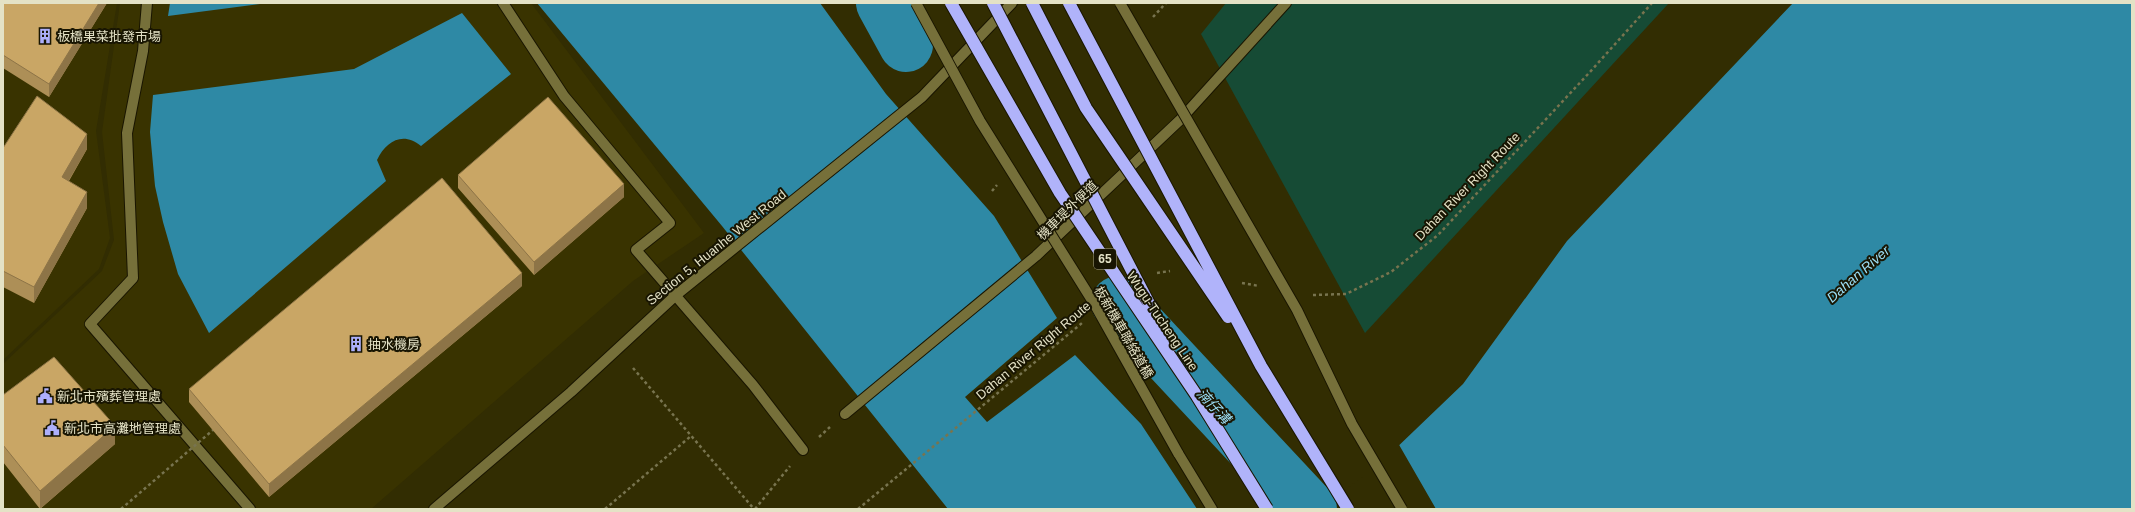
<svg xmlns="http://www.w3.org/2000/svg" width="2135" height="512" viewBox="0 0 2135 512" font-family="Helvetica,'Noto Sans TC',sans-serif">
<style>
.built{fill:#393300}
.green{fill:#164b35}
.water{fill:#2e89a5}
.pier{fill:#322d02}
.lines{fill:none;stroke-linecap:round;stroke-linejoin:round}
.river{stroke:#2e89a5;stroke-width:54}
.minor-casing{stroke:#191500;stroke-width:12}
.path{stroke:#78744f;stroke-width:2.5;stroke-dasharray:3 3;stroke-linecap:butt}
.minor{stroke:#76703a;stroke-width:10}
.minor-bridge-casing{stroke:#191500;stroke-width:12;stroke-linecap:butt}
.highway-bridge-casing{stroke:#191500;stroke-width:14;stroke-linecap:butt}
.path-bridge{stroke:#78744f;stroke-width:2.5;stroke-dasharray:3 3;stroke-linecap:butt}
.minor-bridge{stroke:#76703a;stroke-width:10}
.highway-bridge{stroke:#b0b3fa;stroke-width:12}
.wall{fill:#ad8f57}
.shaded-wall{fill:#8d7447}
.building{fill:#c9a665;stroke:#8d7447}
.labels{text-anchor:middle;stroke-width:4;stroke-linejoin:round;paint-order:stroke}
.shield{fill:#181502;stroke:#a7a48b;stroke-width:1}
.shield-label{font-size:12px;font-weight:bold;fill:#e4e2c6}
.poi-label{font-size:13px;fill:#e4e2c6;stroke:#181502;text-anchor:start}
.street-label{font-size:13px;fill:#e4e2c6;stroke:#181502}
.water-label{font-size:14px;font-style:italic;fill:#9cdef5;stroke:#181502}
</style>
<rect width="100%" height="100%" fill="#322d02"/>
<path class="built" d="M3,3H117L96,131L110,238L99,269L3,360Z
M120,3H531L704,233L633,281L371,509H3V364L102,271L114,240L102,132Z"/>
<path class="green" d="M1226,3H1669L1365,333L1201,34Z"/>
<path class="water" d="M170,3H268L168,16Z
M537,3H820L886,94L994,216L1057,318L965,397L987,422L1075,355L1141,424L1197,509H948L722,226Z
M1793,3H2132V509H1321L1367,476L1463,384L1567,241Z
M462,13L511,74L421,146C403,131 386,141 377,160L386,181L209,333L178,274L163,222L155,186L150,132L153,95L354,69Z"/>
<path class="pier" d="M1398,443L1436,509H1319L1365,475Z"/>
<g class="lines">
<path class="river" d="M883,3L906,45
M1118,303L1310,509"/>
<g class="minor-casing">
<path id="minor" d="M147,3L143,51L127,133L133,278L90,324L250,509
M503,3L564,96L670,223L636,250L753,385L803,450
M845,414L1036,256L1180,120L1286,3
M1178,453L1212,509
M434,509L571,392L676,295L922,97L1012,3"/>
</g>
<path class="path" d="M1153,17L1166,3
M992,191L997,185
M1157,273L1170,271
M1242,283L1259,286
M1313,295L1346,294L1391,272L1438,235L1589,73L1652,3
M633,368L754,509
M819,437L830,427
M605,509L691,436
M755,509L790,466
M858,509L1082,323"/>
<use href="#minor" class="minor"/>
<g class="minor-bridge-casing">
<path id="minor-bridge" d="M916,3L980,121L1095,305L1178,453
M1120,3L1297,310L1352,424L1402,509"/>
</g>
<g class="highway-bridge-casing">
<path id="highway-bridge" d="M951,3L1060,193L1197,396L1267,509
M993,3L1171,346
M1032,3L1086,108L1228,317
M1069,3L1261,366L1348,509"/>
</g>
<path class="path-bridge" d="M121,509L213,430"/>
<use href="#minor-bridge" class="minor-bridge"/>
<use href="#highway-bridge" class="highway-bridge"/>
</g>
<path class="wall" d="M3,3H107L49,97L3,68Z
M3,148L87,149L69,181L87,208L34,303L3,287Z
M458,175L624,197L534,275L458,188Z
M522,286L269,497L189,402V389Z
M3,395L115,444L40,509L3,462Z"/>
<path class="shaded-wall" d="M99,3H107L49,97V84Z
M87,134V149L62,192V177Z
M624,184V197L534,275V262Z
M87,192V208L34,303V287Z
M522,273V286L269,497V484Z
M115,426V444L40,509V491Z"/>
<path class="building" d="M3,3H99L49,84L3,55Z
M37,96L87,134L62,177L87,192L34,287L3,271V148Z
M548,97L624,184L534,262L458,175Z
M442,178L522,273L269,484L189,389Z
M54,357L115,426L40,491L3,445V395Z"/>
<defs>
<g id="building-bare" transform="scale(1.2)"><path d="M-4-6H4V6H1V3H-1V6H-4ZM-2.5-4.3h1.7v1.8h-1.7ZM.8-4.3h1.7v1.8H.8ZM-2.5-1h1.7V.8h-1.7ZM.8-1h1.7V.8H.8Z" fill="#adaffb" stroke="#181502" stroke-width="2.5" paint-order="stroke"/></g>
<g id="civic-bare" transform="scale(1.2)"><path d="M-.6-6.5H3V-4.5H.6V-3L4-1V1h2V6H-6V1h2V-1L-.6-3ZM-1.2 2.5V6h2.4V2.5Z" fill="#adaffb" stroke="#181502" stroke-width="2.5" paint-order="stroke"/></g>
</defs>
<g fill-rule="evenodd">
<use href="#building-bare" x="45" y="36"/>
<use href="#building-bare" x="356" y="344"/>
<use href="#civic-bare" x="45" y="396"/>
<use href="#civic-bare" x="52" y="428"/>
</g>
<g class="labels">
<rect class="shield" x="1094" y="249" width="22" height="20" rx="3"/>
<g class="shield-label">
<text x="1105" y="263">65</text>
</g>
<g class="poi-label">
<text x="57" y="41">板橋果菜批發市場</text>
<text x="368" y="349">抽水機房</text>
<text x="57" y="401">新北市殯葬管理處</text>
<text x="64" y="433">新北市高灘地管理處</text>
</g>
<g class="street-label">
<text transform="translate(1467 186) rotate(-46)" y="5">Dahan River Right Route</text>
<text transform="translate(1067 210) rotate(-44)" y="5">機車堤外便道</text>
<text transform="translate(716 247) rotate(-39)" y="5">Section 5, Huanhe West Road</text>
<text transform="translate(1163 321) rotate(56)" y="5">Wugu-Tucheng Line</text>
<text transform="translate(1124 332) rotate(60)" y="5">板新機車聯絡道橋</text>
<text transform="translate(1033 350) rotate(-40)" y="5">Dahan River Right Route</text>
</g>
<g class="water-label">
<text transform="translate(1858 274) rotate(-41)" y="5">Dahan River</text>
<text transform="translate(1214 406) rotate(47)" y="5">湳仔溝</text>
</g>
</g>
<rect width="2135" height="512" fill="none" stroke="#e4e2c6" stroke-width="8"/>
</svg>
